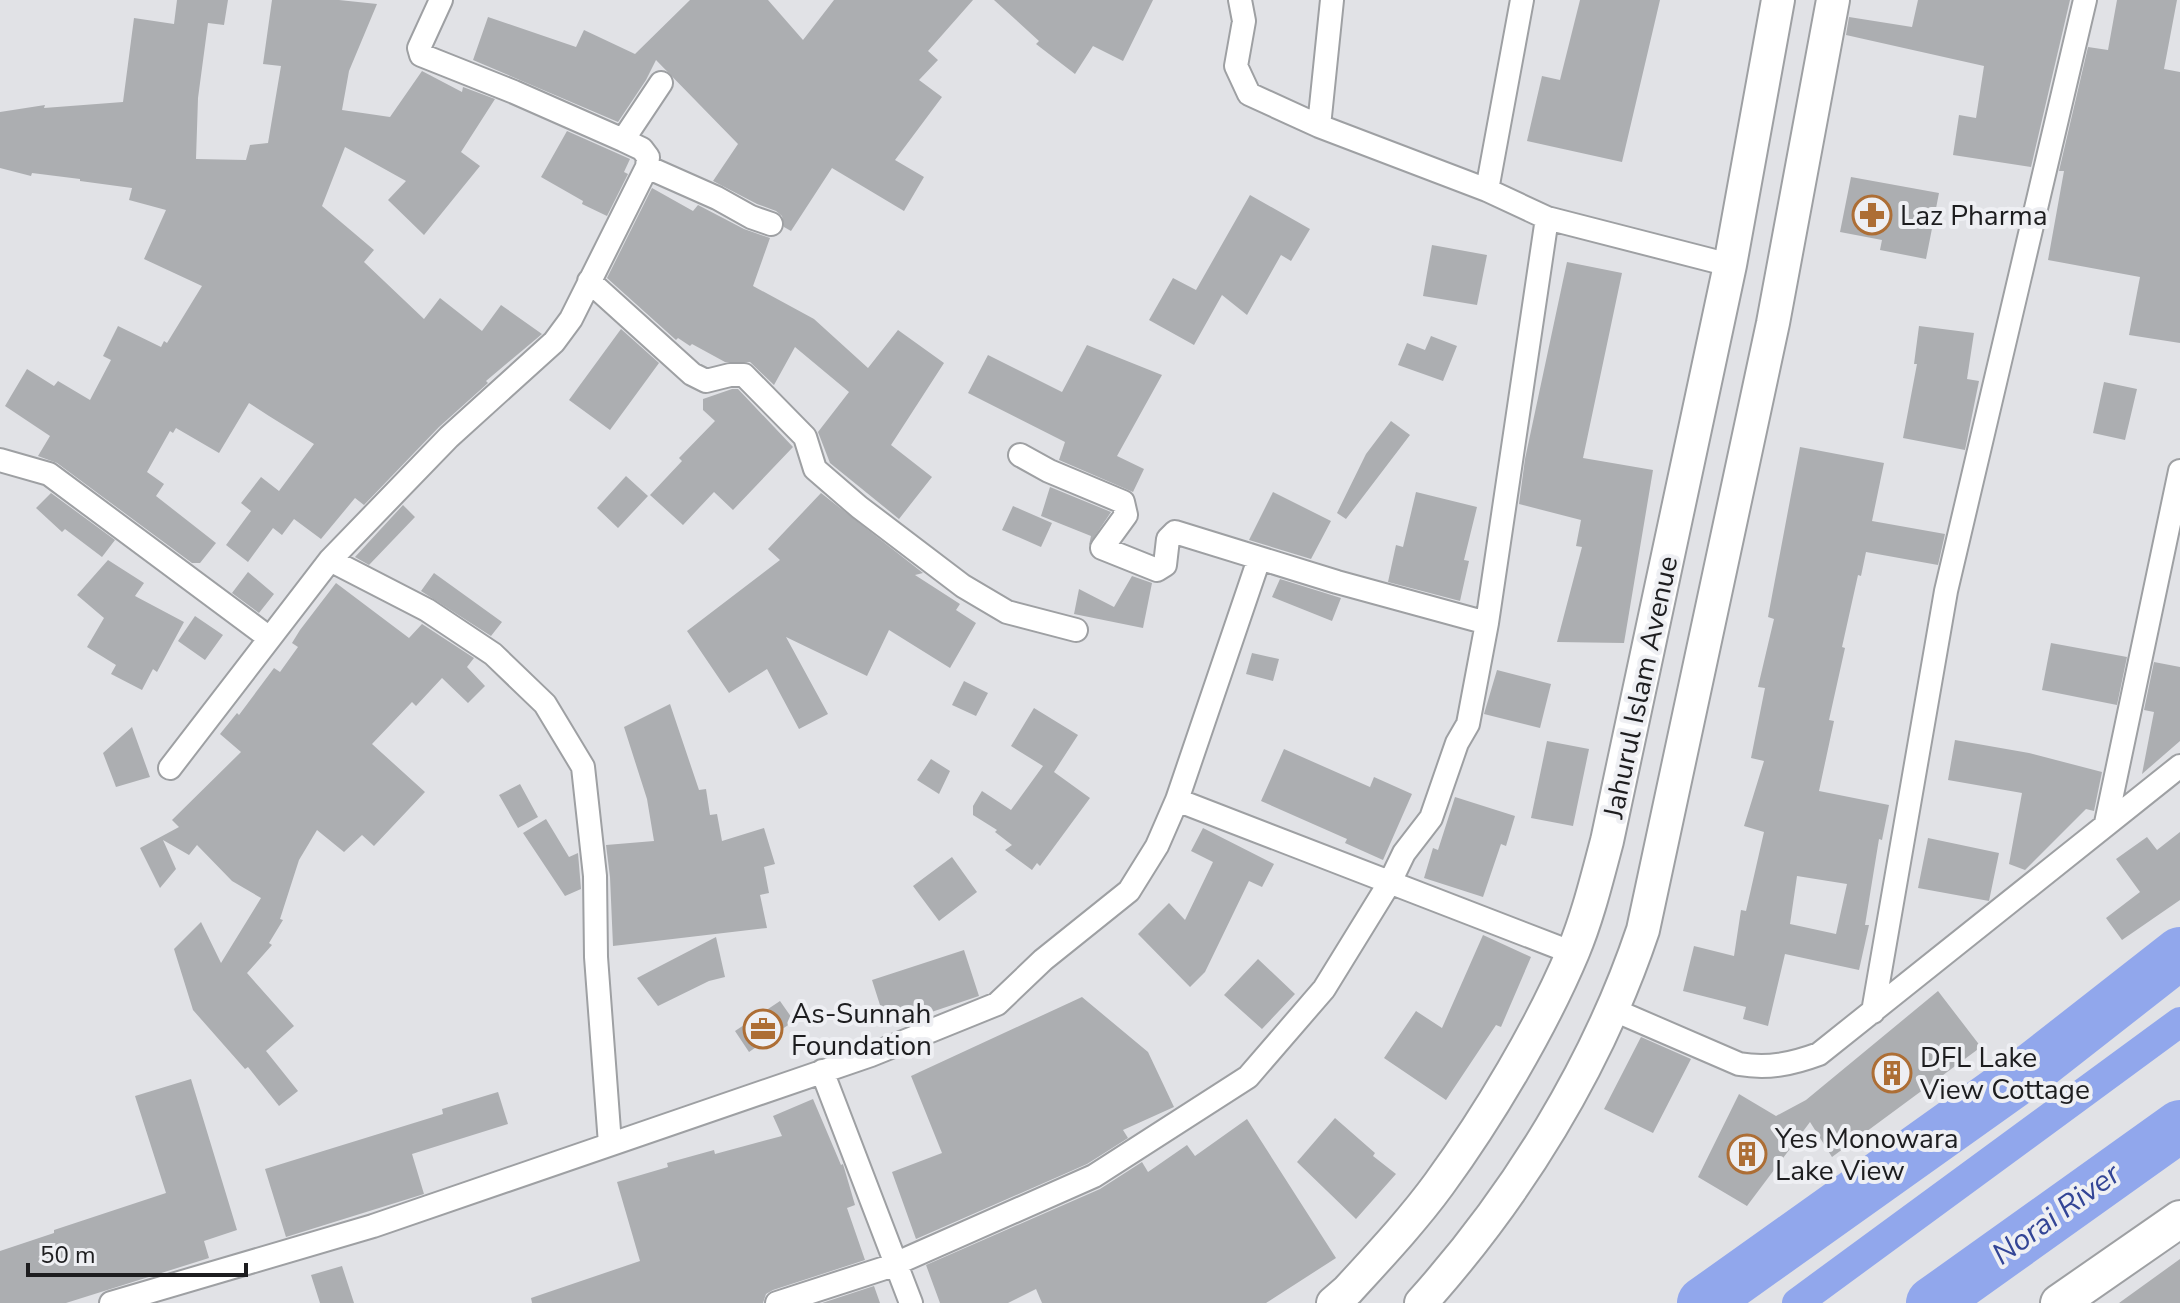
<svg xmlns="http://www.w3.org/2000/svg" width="2180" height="1303" viewBox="0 0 2180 1303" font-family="'Nunito Sans',sans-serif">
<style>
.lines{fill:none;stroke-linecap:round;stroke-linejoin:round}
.canal{stroke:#91a7ec;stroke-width:30}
.river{stroke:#91a7ec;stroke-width:52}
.building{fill:#acaeb1;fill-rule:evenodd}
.street-casing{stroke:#9ea0a3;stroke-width:26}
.secondary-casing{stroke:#9ea0a3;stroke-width:36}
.primary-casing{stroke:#9ea0a3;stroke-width:40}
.street{stroke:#fff;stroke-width:22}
.secondary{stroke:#fff;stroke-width:32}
.primary{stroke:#fff;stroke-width:36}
.labels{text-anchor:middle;stroke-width:8;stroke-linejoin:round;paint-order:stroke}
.poi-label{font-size:28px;fill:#1d1d1f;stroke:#eeeff3;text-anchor:start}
.street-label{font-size:28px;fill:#1d1d1f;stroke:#eeeff3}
.water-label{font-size:30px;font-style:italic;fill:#334596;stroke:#eeeff3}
</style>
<rect width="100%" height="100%" fill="#e1e2e6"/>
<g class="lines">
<path class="canal" d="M1797,1303L2180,1022"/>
<path class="river" d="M1703,1303L2033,1068L2180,953
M1932,1303L2180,1126"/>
</g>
<path class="building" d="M177,0H228L224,25L208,23L198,98L196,159L246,160L250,145L268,143L281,66L263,64L272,0H339L377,4L349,71L342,110L390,117L422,71L462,92L463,87L495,99L461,152L480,166L424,235L388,200L406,181L345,147L322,206L374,250L364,262L424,319L440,298L482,331L501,305L542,334L486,381L488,383L439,427L364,505L355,498L321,539L294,519L282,535L273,528L248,562L226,545L251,511L241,503L261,477L279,491L314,444L269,416L249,403L219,453L176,428L173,433L170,431L147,472L164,484L156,496L216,543L200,563H192L57,463L38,456L50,436L5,406L27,369L54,386L58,381L90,400L111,360L103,356L118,326L161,347L164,341L167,343L202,286L144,259L166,210L129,200L132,188L80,181V179L32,173L31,176L0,168V112L45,105L44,108L123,102L134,18L174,24Z
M690,0H768L803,40L834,0H973L928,51L938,60L919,80L942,97L895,160L924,177L904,211L832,168L791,231L784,227L782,216L776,211L757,204L713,181L738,144L656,60L646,80L618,122L473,60L488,17L576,47L584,30L635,54Z
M994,0H1153L1123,61L1093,46L1075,74L1036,44L1039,41Z
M1580,0H1660L1622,162L1527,141L1542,76L1560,80Z
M1918,0H2070L2031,167L1953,155L1959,115L1976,118L1984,66L1846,35L1849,17L1912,27Z
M2117,0H2177L2164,69L2180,72V343L2129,335L2140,277L2048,260L2064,171H2059L2088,47L2108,50Z
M567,131L630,159L624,172L628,174L607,216L582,204L583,201L541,177Z
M1851,177L1939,193L1926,259L1880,250L1882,240L1840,232Z
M652,188L693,211L698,205L744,229L770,238L753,286L814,319L868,368L898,330L944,363L891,445L932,477L899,519L830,463L818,432L849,392L795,347L774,385L750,362H725L692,344L690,346L678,338L676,340L607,278Z
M1250,195L1310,229L1291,261L1281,255L1247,315L1222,295L1194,345L1149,320L1173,278L1196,290Z
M1432,245L1487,255L1477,305L1423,296Z
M1567,262L1622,273L1583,458L1653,470L1624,643L1557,642L1582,547L1576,546L1581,520L1519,504L1525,459Z
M1919,326L1974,333L1967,379L1979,381L1965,450L1903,438L1917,364H1914Z
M621,329L659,363L610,430L569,400Z
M1431,336L1457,346L1443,381L1398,365L1407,343L1425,350Z
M1087,345L1162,375L1117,456L1144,469L1133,492L1059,460L1065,442L968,393L988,355L1062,392Z
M2104,382L2137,389L2125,440L2093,433Z
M732,389H738L793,447L733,510L714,492L683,525L650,495L682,461L679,458L715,421L703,410V399Z
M1391,421L1410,435L1346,519L1337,513L1366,454Z
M1800,447L1884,463L1872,521L1945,534L1938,565L1866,552L1861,576L1858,575L1842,647L1845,648L1829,720L1834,721L1819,791L1889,805L1882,840L1879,839L1865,925H1869L1859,970L1785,954L1768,1026L1743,1019L1746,1007L1683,991L1694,946L1734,956L1741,910L1746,911L1764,832L1744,826L1764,761L1751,758L1765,688L1758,687L1774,619L1768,617ZM1797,876L1847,884L1836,934L1790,924Z
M626,476L648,496L618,528L597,508Z
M1050,487L1111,512L1089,545L1091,536L1041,516Z
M1273,492L1331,521L1311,559L1249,540Z
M1416,492L1477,507L1464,560L1469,561L1460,601L1388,582L1396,545L1403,547Z
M51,493L115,540L102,557L65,529L62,532L36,508Z
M821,493L923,573L915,575L960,604L956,610L976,623L950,668L889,630L867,676L786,637L828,714L799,729L767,669L729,693L687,631L780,560L768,549Z
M403,505L415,517L369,565L355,557Z
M1013,506L1052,523L1041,547L1002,530Z
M108,560L144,583L135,596L184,622L157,672L153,669L142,690L111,674L116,665L87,647L104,618L77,595Z
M248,572L274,594L259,613L232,593Z
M434,573L502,622L491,636L421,591Z
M1132,576L1152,583L1143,628L1074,614L1079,589L1114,607Z
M1280,579L1341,598L1332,621L1272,597Z
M336,583L409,638L422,624L474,658L467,667L485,686L468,703L442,678L416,706L412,702L372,744L425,792L374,846L362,835L344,852L317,830L299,860L280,919L283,920L269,943L272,945L247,973L294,1026L266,1051L298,1091L279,1106L248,1067L245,1069L193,1010L174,949L201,922L221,963L261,898L232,881L197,845L189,855L163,840L176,869L160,888L140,848L179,827L172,820L241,752L220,734L237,713L239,715L274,668L280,672L298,647L292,643L300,630Z
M195,616L223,635L205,660L178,641Z
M2051,643L2127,657L2117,705L2042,690Z
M1252,653L1279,659L1273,681L1246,674Z
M2154,662L2180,667V741L2142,774L2154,712L2144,710Z
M1497,670L1551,684L1540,728L1484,714Z
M964,681L988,693L976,716L952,705Z
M670,704L699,790L706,789L710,815L717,814L722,841L764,828L775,864L764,867L769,893L760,895L767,928L613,946L610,877L606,845L654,841L647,799L624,727Z
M1034,708L1078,735L1054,772L1090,798L1040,866L1037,863L1032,870L1005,850L1012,845L995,832L997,830L973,815V806L982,791L1011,810L1043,766L1011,746Z
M132,727L150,777L116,787L103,753Z
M1955,740L2029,753L2102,772L2094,811L2086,809L2025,870L2009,864L2022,793L1948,780Z
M1547,741L1589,749L1573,826L1531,818Z
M1284,749L1370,787L1374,777L1412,794L1383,860L1345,843L1347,839L1261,801Z
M931,759L950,771L939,794L917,780Z
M520,784L538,817L518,828L499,795Z
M1455,797L1515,816L1506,846L1501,844L1483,897L1424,878L1433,848L1438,850Z
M546,819L569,857L578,853L581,889L565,896L523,833Z
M1203,828L1274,864L1262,887L1249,881L1205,972L1190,987L1138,934L1169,903L1185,920L1213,862L1191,851Z
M2180,832V900L2122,940L2106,918L2140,892L2116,859L2147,837L2157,850Z
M1928,838L1999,853L1989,901L1918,888Z
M952,857L977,892L939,921L913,886Z
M1483,935L1531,957L1501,1027L1496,1025L1446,1100L1384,1058L1416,1011L1442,1028Z
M716,937L725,977L709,981L658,1006L637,978Z
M964,950L979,996L887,1027L872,980Z
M1258,959L1295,994L1262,1029L1224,995Z
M1938,991L1981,1047L1832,1157L1810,1122L1747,1206L1698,1177L1739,1094L1776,1116L1806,1100Z
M1082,997L1148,1052L1174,1107L1123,1130L1128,1138L1087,1164L916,1239L892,1172L942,1153L911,1076Z
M780,1001L794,1021L749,1052L735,1031Z
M1641,1037L1691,1059L1653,1133L1604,1109Z
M191,1079L237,1230L204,1241L209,1258L66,1303H0V1251L54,1233V1230L166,1193L135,1096Z
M498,1092L508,1124L412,1154L424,1194L286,1237L265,1169L443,1114L442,1109Z
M813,1099L841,1165L843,1164L855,1205L847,1208L865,1260L773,1290L766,1294L763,1303H532L531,1298L640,1261L617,1182L668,1167L667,1163L714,1150L715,1154L782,1136L773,1116Z
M1335,1118L1375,1153L1373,1156L1396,1174L1356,1219L1297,1162Z
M1247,1119L1336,1258L1266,1303H1042L1036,1289L1008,1303H940L926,1265L1100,1189L1142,1162L1148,1172L1187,1145L1195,1156Z
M2180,1259V1303H2119Z
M342,1266L354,1303H320L311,1275Z
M874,1286L880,1303H822Z"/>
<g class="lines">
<g class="street-casing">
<path id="street" d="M441,0L419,48L421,55L514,92L623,140L661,83
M1240,0L1244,21L1236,66L1249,94L1319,126
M1332,0L1319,126L1487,190
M1522,0L1487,190L1547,218L1730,265
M647,167L717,198L751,217L771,224
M589,281L692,374L706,381L730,375H744L805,437L815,469L859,507L963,586L1007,612L1076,630
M1020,455L1049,471L1123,502L1126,515L1102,548L1157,570L1165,565L1168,539L1175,532L1337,582L1487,623
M0,460L49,474L268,637
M330,560L427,610L493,654L545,704L583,767L595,876L596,957L610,1144
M170,768L330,560L449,437L554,342L571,319L647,167L648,157L642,149L623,140
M1177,800L1573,953
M2106,823L2180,471
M1614,1010L1739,1064C1768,1069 1792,1064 1819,1054L2180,766
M1873,1012L1946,591L2085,0
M822,1071L911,1303
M111,1303L373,1226L871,1055L997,1004L1043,960L1129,891L1157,846L1177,800L1259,559
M777,1303L888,1267L1094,1176L1248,1077L1324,989L1390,882L1404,853L1431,818L1457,743L1468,724L1487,623L1547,218"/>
</g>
<g class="secondary-casing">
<path id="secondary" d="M1333,1303L1348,1290C1379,1256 1412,1221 1439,1184C1488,1117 1541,1028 1573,952C1588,916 1597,878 1607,841L1730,265L1778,0
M1421,1303C1517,1196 1597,1067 1643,930L1773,323L1833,0"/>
</g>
<g class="primary-casing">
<path id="primary" d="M2059,1303L2180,1219"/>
</g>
<use href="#street" class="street"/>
<use href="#secondary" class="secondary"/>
<use href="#primary" class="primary"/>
</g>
<defs>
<g id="pharmacy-ring" transform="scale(2)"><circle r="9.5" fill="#eeeff3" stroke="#ad6e35" stroke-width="1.5"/><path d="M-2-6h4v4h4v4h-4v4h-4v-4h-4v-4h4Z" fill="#ad6e35"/></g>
<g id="office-ring" transform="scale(2)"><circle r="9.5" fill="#eeeff3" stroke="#ad6e35" stroke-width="1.5"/><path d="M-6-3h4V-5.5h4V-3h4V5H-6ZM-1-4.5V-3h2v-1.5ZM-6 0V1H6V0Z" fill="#ad6e35"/></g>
<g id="building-ring" transform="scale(2)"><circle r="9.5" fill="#eeeff3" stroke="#ad6e35" stroke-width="1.5"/><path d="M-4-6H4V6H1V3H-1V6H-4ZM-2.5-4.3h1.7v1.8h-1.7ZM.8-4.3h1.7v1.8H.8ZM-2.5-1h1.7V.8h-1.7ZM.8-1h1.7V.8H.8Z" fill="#ad6e35"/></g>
</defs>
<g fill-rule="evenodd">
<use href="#pharmacy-ring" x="1872" y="215"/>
<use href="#office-ring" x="763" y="1029"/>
<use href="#building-ring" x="1892" y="1073"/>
<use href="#building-ring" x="1747" y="1154"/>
</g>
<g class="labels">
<g class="poi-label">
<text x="1900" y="225">Laz Pharma</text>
<text x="791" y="1023">As-Sunnah<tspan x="791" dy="32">Foundation</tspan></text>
<text x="1920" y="1067">DFL Lake<tspan x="1920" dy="32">View Cottage</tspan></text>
<text x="1775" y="1148">Yes Monowara<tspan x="1775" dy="32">Lake View</tspan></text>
</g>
<g class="street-label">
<text transform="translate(1640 687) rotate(-78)" y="10">Jahurul Islam Avenue</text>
</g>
<g class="water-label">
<text transform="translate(2056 1214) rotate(-36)" y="10">Norai River</text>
</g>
</g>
<path d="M28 1263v12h218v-12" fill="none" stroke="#1d1d1f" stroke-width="4"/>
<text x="40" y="1263" font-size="24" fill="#1d1d1f" stroke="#eeeff3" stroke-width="6" paint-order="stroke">50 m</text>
</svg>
